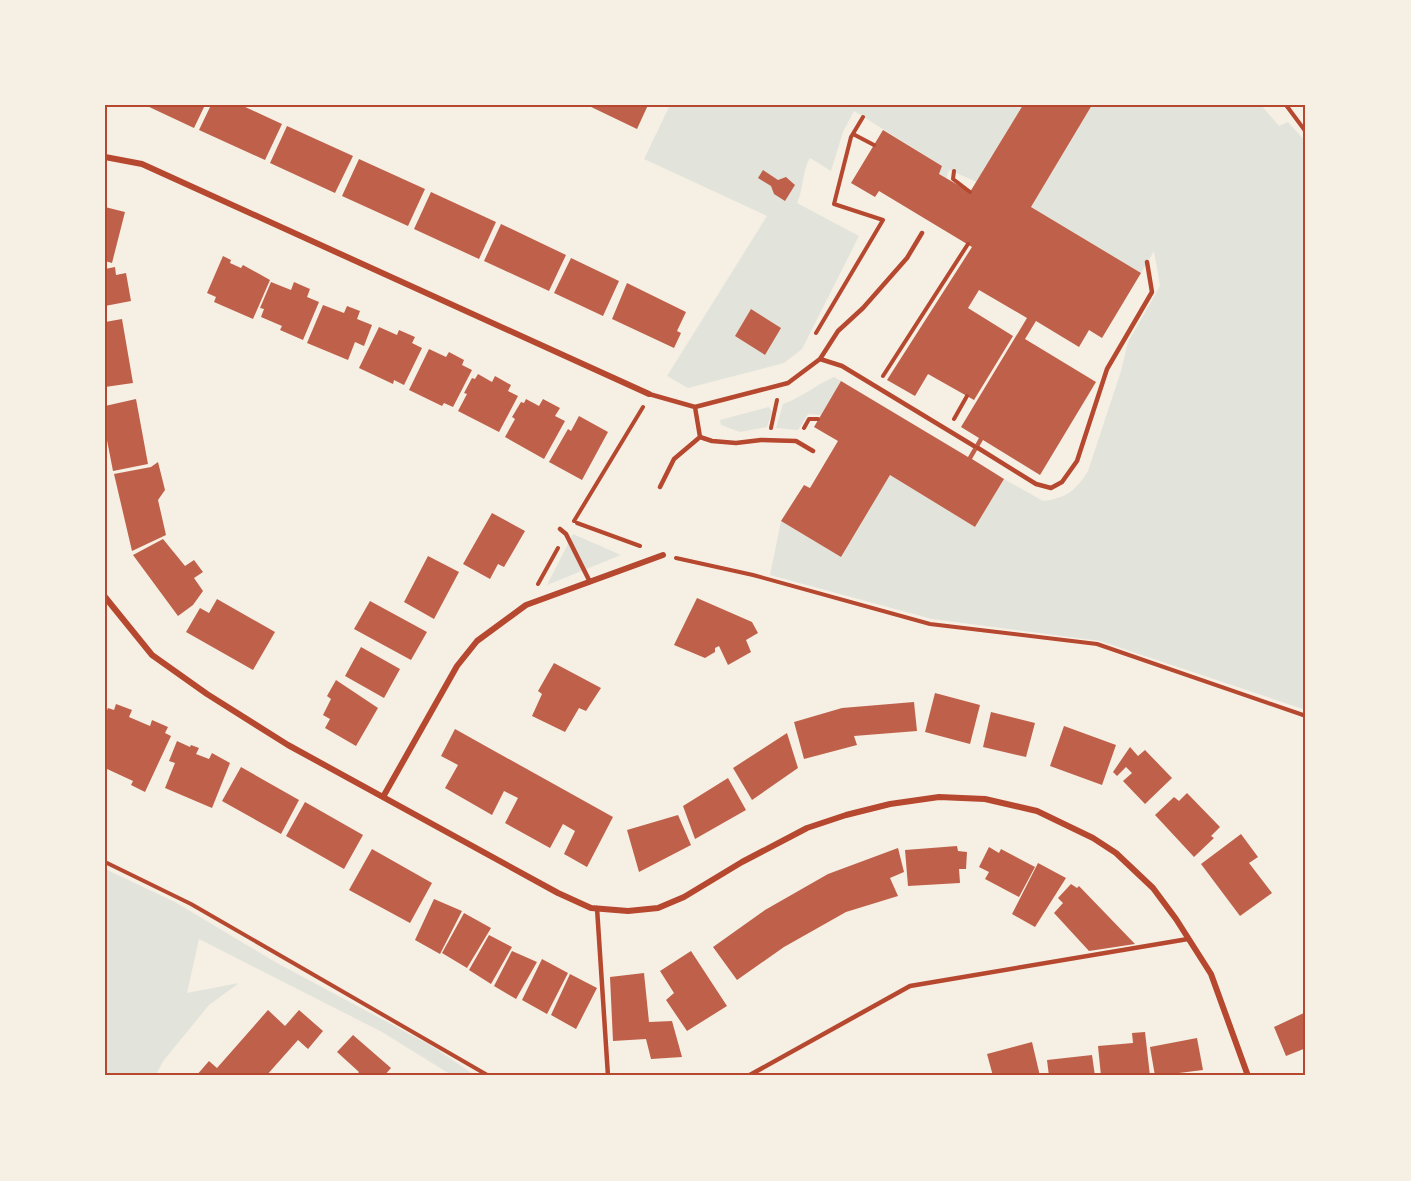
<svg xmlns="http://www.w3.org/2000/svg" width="1411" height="1181" viewBox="0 0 1411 1181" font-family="'Source Sans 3',sans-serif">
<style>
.green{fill:#e2e4dc}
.building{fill:#bf614a}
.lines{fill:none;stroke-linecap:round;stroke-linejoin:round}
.path{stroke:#b5482f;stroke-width:4}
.service{stroke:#b5482f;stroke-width:4.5}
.minor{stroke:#b5482f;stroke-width:6}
.neatline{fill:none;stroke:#b5482f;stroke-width:2}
</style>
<rect width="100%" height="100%" fill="#f6efe4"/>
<path class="green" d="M670,105H1023L977,182L949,170L946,179L939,174L942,166L854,111L843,132L831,171L810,158C802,171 804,188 797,203L859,236L802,349L784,363L688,388L667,376L767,216L644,159Z
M1092,105H1261L1279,126L1288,122L1306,142V710L1100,641L932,619L770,575L781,521L841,557L890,475L975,527L1004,479L1043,501C1067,498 1075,491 1088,471L1121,371L1128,342L1160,286L1154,251L1141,273L1031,207Z
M834,377L841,381L821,415L808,414L798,430L776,428L783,404C802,397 816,385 834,377Z
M769,407L772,412L767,427L740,432L721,425L720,420Z
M573,534L621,555L547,585Z
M105,869L175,902L277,963L432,1046L476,1076H453L382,1032L199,939L187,993L239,983L209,1005L164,1060L155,1076H105Z"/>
<path class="building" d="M145,105H205L194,128Z
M211,105H241L282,124L265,160L199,130Z
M587,105H648L637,129Z
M1023,105H1092L1031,207L1141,273L1102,338L1089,330L1079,347L1036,321L1025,339L1096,382L1040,475L983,440L972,459L1004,479L975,527L890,475L841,557L781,521L804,485L810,488L838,441L814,427L841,381L968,457L979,438L961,427L1027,318L979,290L968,308L1013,336L974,400L928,374L915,396L887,380L972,247L879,191L875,197L851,183L883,130L942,166L939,174L970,192Z
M287,126L353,156L335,193L270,163Z
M359,159L425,189L408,226L342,196Z
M763,170L778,180L786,177L795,185L785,201L774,194L771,186L758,178Z
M431,192L496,222L479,259L414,229Z
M105,207L125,212L112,263L105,261Z
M501,224L566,255L549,291L484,261Z
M223,256L231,260L230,263L241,268L243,265L270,280L253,319L214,302L216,297L207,293Z
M571,258L619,281L603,316L554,293Z
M115,267L116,275L126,273L131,301L105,306V269Z
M271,282L291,290L294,282L310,289L307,297L319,302L303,340L280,330L282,326L261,317L264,309L260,308Z
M627,283L686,312L677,331L681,333L674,348L612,319Z
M323,305L344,313L347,306L360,311L357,319L372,325L364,346L355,342L348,360L307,343Z
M751,309L781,328L765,355L735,336Z
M122,319L133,383L105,387V322Z
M379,327L397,335L399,330L415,337L412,343L422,348L404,385L394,380L393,384L359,368Z
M429,349L446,357L449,352L464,360L462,365L472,370L453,407L444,403L442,406L409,390Z
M478,374L492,382L495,376L511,385L508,391L518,396L499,432L458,411L467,394L464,393L472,378L475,379Z
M136,399L148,464L113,471L105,430V406Z
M526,399L539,406L543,399L560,408L555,416L565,421L544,459L505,437L515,419L512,417L521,402L524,403Z
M579,416L608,432L582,480L549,462L568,429L571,431Z
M158,462L165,490L158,500L166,535L132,551L114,474L151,467Z
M492,513L525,531L504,567L498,564L490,579L463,564Z
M163,539L185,566L194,560L203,572L194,578L203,591L193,605L178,616L133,555Z
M428,556L459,572L434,619L404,602Z
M697,598L752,622L758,633L746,640L751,652L728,665L719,646L715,648V652L705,658L674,645Z
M217,599L275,632L253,670L186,632L200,608L209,613Z
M370,601L427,632L411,660L354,629Z
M361,647L400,669L384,698L345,676Z
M554,663L601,688L586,711L579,708L565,732L532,716L542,694L538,691Z
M336,680L378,708L356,746L325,728L330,719L323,715L331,699L327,696Z
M935,693L980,705L970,744L925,732Z
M914,702L917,731L854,736L857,745L804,759L794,722L842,708Z
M116,704L132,710L129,717L150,726L152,720L168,727L165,733L171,736L145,792L131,785L133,781L105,768V715L108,708L114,710Z
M991,712L1035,723L1026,757L983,747Z
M1064,726L1116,745L1102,785L1050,766Z
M455,729L613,817L587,867L564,854L575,831L563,824L550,848L505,823L518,798L504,791L492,815L445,788L458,765L441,756Z
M787,733L798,768L752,800L733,768Z
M177,741L190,747L191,745L199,748L196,754L209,759L212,753L230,763L212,808L165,788L175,763L169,761Z
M1130,747L1138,756L1145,750L1172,778L1145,804L1123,781L1132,773L1126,767L1117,776L1113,772Z
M241,767L299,800L281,834L222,801Z
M728,778L746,810L695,839L683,806Z
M1187,793L1220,827L1211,836L1214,838L1194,857L1155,815L1174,797L1179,801Z
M305,802L363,835L344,869L286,836Z
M678,815L691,845L639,872L627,830Z
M1241,834L1258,857L1249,863L1272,893L1240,916L1201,864Z
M957,846L958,851L967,852L966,869H959L960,883L908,886L905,850Z
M989,847L999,853L1001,849L1035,867L1019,897L985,879L989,872L979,867Z
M898,848L904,872L890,878L898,896L846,912L784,947L737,980L713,947L765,910L828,874Z
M372,849L432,883L410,923L349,890Z
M1038,863L1066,878L1035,927L1012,914Z
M1071,884L1077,888L1079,886L1135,944L1089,951L1054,913L1063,903L1058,898Z
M434,899L462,911L440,954L415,940Z
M464,913L491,928L467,968L442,953Z
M489,935L512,947L491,984L469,970Z
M512,951L537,962L516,999L494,986Z
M691,951L727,1006L687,1031L666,1000L674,993L660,971Z
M542,959L568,973L547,1014L522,1000Z
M644,973L649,1022L672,1021L682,1057L651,1059L646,1039L613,1041L610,977Z
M570,974L597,988L576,1029L551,1015Z
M268,1010L285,1026L299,1010L323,1031L308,1049L298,1040L266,1076H196L209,1061L217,1068Z
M1306,1012V1048L1286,1056L1274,1027Z
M1145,1032L1150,1076H1101L1098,1046L1133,1043L1132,1033Z
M353,1035L391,1068L384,1076H356L359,1072L337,1052Z
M1197,1038L1203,1070L1155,1076L1150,1047Z
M1032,1042L1040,1076H993L987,1054Z
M1092,1055L1095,1076H1049L1047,1060Z"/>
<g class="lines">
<path class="path" d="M1286,105L1306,132
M853,134L874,145
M954,171L953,179L970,192
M816,333L883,220L834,204L851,137L863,117
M883,376L968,244
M954,419L967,396
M771,428L777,400
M804,428L809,419H818
M574,521L643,407
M577,523L640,546
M676,558L753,575L930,624L1097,644L1306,716
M538,584L558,548
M105,862L191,904L489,1076"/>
<path class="service" d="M820,359L842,366L974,446
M649,394L695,407L788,383L820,359L838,331L863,308L907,258L922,233
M695,407L700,437L712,441L736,443L761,440L796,441L813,451
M978,448L1036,484L1051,488L1062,482L1077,461L1107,369L1152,292L1147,262
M660,487L674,459L700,437
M560,529L566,534L590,582
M597,908L608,1076
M748,1076L910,986L1188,939"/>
<path class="minor" d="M105,157L142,164L649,394
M105,597L152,655L207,694L288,745L558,893L591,908L628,911L658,908L684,897L742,862L807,828L846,815L890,804L939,797L985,799L1037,811L1093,838L1116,853L1153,888L1176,919L1211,974L1248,1076
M383,797L457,666L477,641L526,605L663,555"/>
</g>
<rect width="1411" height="1181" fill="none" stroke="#f6efe4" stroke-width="213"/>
<rect x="106" y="106" width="1198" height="968" class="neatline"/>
</svg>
